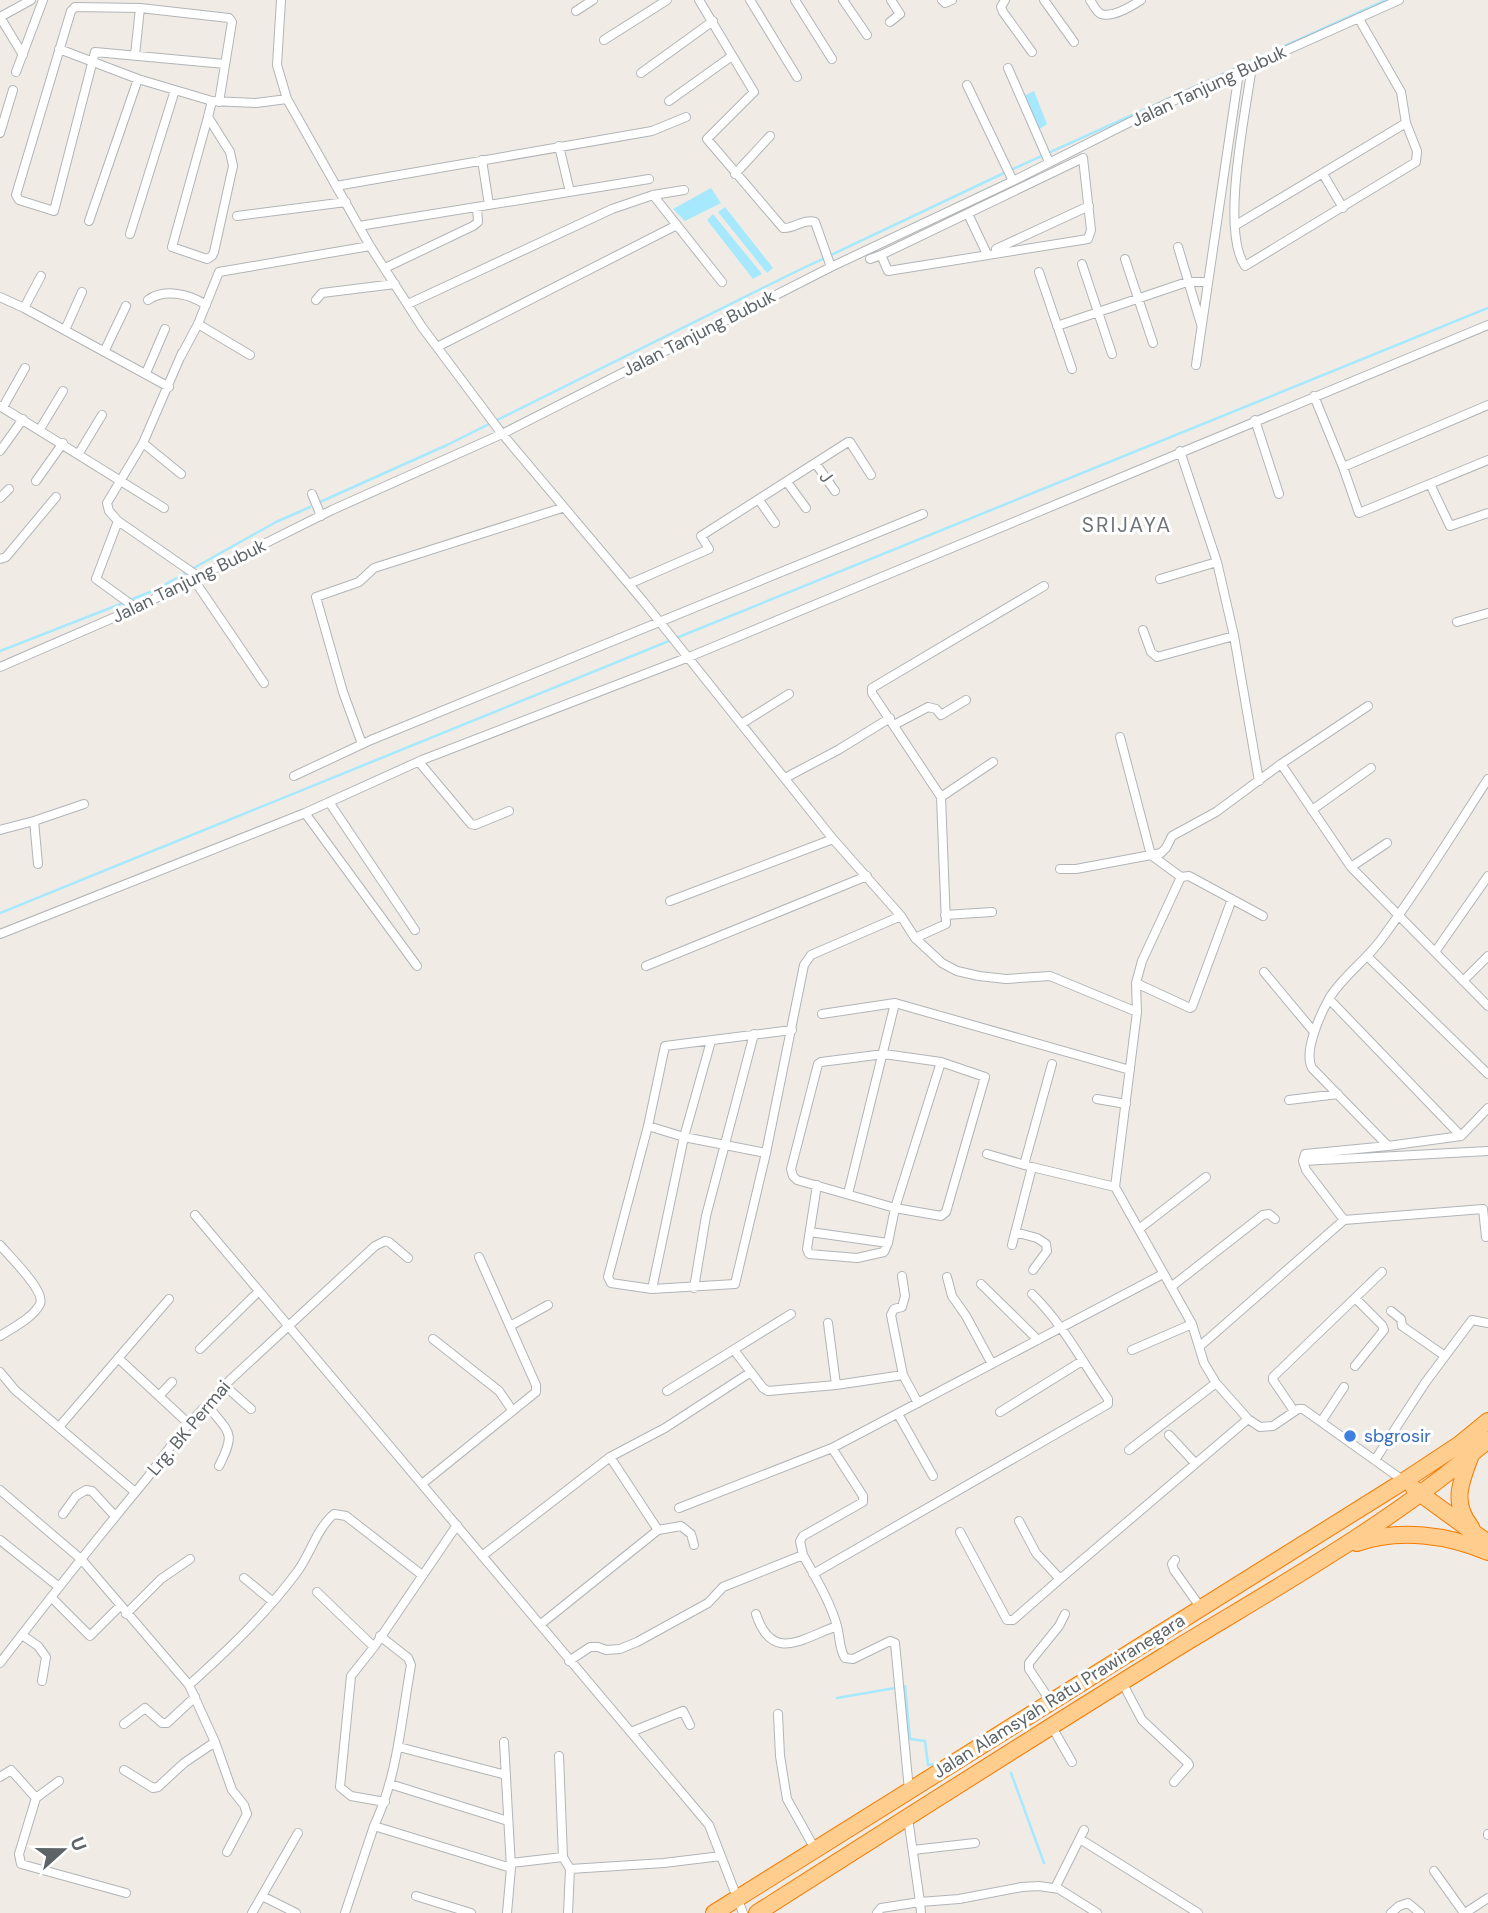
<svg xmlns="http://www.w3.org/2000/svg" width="1488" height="1913" viewBox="0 0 1488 1913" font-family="'DM Sans',sans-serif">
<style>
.water{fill:#a6e9ff}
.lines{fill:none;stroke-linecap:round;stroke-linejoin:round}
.stream{stroke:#a6e9ff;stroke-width:2.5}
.street-casing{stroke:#b1b5b8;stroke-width:10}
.highway-casing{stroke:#f57b00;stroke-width:18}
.street{stroke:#fff;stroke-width:8}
.highway{stroke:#ffcd8d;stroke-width:16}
.shop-dot{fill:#3f7fe0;stroke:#fff;stroke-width:2.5}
.labels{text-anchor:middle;stroke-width:6;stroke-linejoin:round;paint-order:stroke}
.street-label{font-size:18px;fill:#5d6366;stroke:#fff}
.shop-label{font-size:18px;fill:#366cbe;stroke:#fff;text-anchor:start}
.quarter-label{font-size:21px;letter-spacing:2px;fill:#6e7578;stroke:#fff}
</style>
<rect width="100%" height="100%" fill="#f0ebe5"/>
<path class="water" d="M1034,91L1047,124L1037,131L1022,97Z
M711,188L721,203L685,221L673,209Z
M725,207L773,268L767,273L718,212Z
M713,214L762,274L753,279L707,220Z"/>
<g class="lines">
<path class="stream" d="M320,502L447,445L793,273L1004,173L1386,0
M192,569L276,522L310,507
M130,600L153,591L186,573
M0,651L123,603
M0,913L1488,308
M905,1686L910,1739L925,1741L928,1765L942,1763
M837,1698L895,1688
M1011,1773L1044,1863"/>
<g class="street-casing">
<path id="street" d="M281,0L277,65L287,99L370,246L422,327L499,430L643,601L833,839L901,916L915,938L942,963L957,971L979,976L1006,979L1050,976L1137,1012
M699,0L754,92L707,139L783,228C794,229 804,218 815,222L831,267
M750,0L797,77
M795,0L832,59
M843,0L867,35
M942,0L945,3L952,0
M1005,0L1001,7L1003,12L1032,52
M1044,0L1074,42
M1090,0C1093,4 1096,12 1101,14C1113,18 1132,6 1141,0
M576,11L593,0
M0,17L23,55
M0,17L31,0
M890,22L900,14L891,0
M604,40L667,0
M59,49L138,79L212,101L256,103L287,99
M135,55L140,8
M1252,66C1246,111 1220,230 1245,266L1416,162L1417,151L1406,123L1401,92L1359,19
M1008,68L1049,162
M16,72L43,0
M641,73L713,21
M967,85L1013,181
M669,101L732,56
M219,102L232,22L229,18L140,8L75,7L71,11L16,195L19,200L54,211L95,52L225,64
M208,117L230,152L233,166L214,252L212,256L207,259L172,247L208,117L212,101
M0,133L13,90
M559,146L570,192
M1083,158L1091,230L1088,239L888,271L881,255Z
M482,160L489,205
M735,174L770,136
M1323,174L1343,208
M336,186L652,131L686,117
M653,195L722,282
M968,214L987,254
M237,216L346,202
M89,221L138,79
M1236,225L1406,123
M359,226L649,179
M130,234L175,90
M1178,247L1201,324
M996,249L1089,206
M870,259L881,255
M1125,259L1153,343
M1082,264L1112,354
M385,268L473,226L478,222L477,207
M1039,272L1072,369
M0,297L24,308L169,387
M148,300C164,288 190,294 206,305
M316,300L322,293L395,284
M408,304L612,209L653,195L684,190
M24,308L41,276
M198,324L250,355
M1057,326L1187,282H1208
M65,330L82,292
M437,347L677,225
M104,352L126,306
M181,356L198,324L219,272L370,246
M1196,365L1239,72
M146,373L165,329
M1314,396L1343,467L1359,513L1488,460
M0,406L164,508
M3,407L25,368
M1255,420L1279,494
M40,429L63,391
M143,443L181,474
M0,451L23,419
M1180,451L1217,562L1234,636L1259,781
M79,453L102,415
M816,464L835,491
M1343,467L1488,405
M36,481L63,443
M787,482L806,508
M1430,484L1450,526L1488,513
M312,494L321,516
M0,498L9,489
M759,500L775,523
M118,521L199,577
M0,559L6,557L56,497
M1160,579L1217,562
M194,580L264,683
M629,584L709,549L701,536L848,442H850L871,475
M136,608L96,579L118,521L109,511L107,503L143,443L182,353
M1457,622L1488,613
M1143,630L1151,652L1157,657L1234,636
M0,667L136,608L332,510L502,434L831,267L1013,181L1166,104L1399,0
M741,724L789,694
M894,725L928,707L936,709L941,715L966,700
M1120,737L1151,855L1161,853L1166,848L1172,836L1216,812L1281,764L1351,867L1488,1006
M362,744L343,692L316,597L359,582L374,568L562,508
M419,762L471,824L475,825L509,811
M1281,764L1368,706
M294,776L371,740L923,514
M785,778L838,750L890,718
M941,797L993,762
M329,802L415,930
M1312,810L1371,768
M305,813L417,966
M34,821L84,804
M0,830L34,821L38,864
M1351,867L1387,843
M1060,869H1076L1151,855L1181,877L1189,876L1263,916
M1181,877L1142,961L1136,983L1137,1012L1115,1187L1192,1324L1204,1363L1216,1383L1248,1419L1260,1427L1273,1426L1298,1409H1303L1404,1481
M670,901L833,839
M945,915L992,912
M0,934L305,813L422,760L689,657L1488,325
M915,938L946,924L941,797L872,693V688L1044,586
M1435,952L1488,876
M1368,957L1488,1074
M646,966L867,876
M1264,972L1314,1032
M1463,981L1488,956
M1136,983L1190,1008L1192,1007L1232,899
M1329,999L1461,1136
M822,1014L895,1003L1130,1070
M792,1030L665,1046L648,1126L608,1277L611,1283L652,1289L735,1284L766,1153L804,965L811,955L901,916
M884,1054L941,1062L985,1077L946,1212L941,1216L895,1208L797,1180L793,1176L791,1169L818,1064L821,1062Z
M1097,1099L1126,1104
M1289,1100L1338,1094
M648,1126L684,1137L766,1153
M1388,1146L1312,1068C1303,1051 1321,1013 1330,997C1344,975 1365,961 1380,941C1419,889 1453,833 1488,779
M987,1154L1028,1166
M1303,1161L1488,1151
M1024,1165L1052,1064
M817,1185L807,1249L809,1254L857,1258L884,1252L888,1243L895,1208L941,1062
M848,1194L895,1003
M195,1215L709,1825L743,1913
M1344,1220L1306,1170L1303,1161L1305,1154L1388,1146L1461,1136L1488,1108
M1139,1229L1206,1177
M810,1232L888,1243
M1015,1232L1037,1238L1046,1244L1047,1251L1033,1270
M0,1245C9,1256 46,1291 40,1304C33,1318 12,1328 0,1336
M1012,1245L1032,1167L1115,1187
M902,1276L905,1296L902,1307L894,1309L891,1315L903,1375
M947,1277L952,1296L966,1316L992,1364
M981,1284L1038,1340
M1171,1287L1263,1215L1269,1214L1275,1219
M694,1288L706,1216L754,1034
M652,1289L684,1137L711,1041
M1355,1298L1382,1325L1384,1330L1355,1366
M1391,1311L1401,1319L1402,1326L1445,1356
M828,1323L836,1385
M510,1326L548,1305
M433,1339L499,1391L512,1410
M1199,1347L1344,1220L1483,1209L1486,1237
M200,1349L258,1292
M734,1350L763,1388L768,1391L836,1385L903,1375L918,1403
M1132,1350L1192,1324
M118,1358L189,1424
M0,1372L15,1390L135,1492
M225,1386L251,1409
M667,1391L791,1314
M159,1396L172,1382
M208,1406C230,1434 236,1432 219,1466
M1294,1411L1273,1380V1377L1382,1272
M1000,1412L1082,1361
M898,1414L933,1476
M1321,1422L1344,1387
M59,1427L169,1299
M1169,1435L1195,1463
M1129,1450L1216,1383
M1375,1460L1425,1383L1472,1320L1488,1323
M422,1484L536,1392V1385L479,1257
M0,1490L82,1560L189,1685L215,1742L232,1790L244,1805L247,1814L227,1852
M679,1508L832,1448
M63,1514L76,1496L86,1490L92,1491L114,1515
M1019,1521L1036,1553L1060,1579L1248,1419
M658,1530L681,1526L691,1534L694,1545
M960,1532L1007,1620H1013L1060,1579
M0,1540L59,1587
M803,1555C815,1577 830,1601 837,1626C840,1637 839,1649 845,1658L853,1659L890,1641L895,1643L909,1790
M482,1556L610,1457L665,1428L751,1372
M1175,1560L1172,1564L1174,1570L1201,1608
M813,1574L1108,1404V1399C1083,1363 1063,1324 1032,1294
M244,1578L272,1601
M317,1592L374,1647
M51,1597L90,1636L120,1606
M126,1614L161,1579L190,1559
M756,1614C772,1663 801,1639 837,1626
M541,1624L658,1530L610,1457
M22,1635L38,1646L46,1657L42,1681
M569,1661L590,1647H598L606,1650L620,1649L637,1642L708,1603L723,1587L803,1555L800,1541L803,1536L863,1502V1496L832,1448L1163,1274
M0,1663C47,1602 94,1542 143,1483C159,1464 172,1442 189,1424C202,1409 216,1396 229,1381L375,1246L385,1241L389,1242L408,1258
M1122,1682L1142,1720L1188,1763L1189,1765L1174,1782
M189,1685C228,1650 265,1615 297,1572C310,1555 317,1528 334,1514L346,1516L422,1575
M1051,1702L1029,1669V1663L1059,1626L1065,1614
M778,1714L780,1756L787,1799L815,1849
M124,1724L145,1708L162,1723H167L195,1697
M1052,1727L1072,1762
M631,1732L683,1711L690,1725
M504,1742L511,1868L507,1913
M399,1747L506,1775
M559,1756L563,1857
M124,1770L153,1788L158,1787L184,1763L215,1742
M0,1777L11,1770L36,1798L59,1781
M390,1784L508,1821
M36,1798L19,1854L21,1864L126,1893
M385,1802L351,1796L340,1787L351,1676L374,1647L457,1525
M908,1818L920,1902L959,1899L1022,1887L1039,1886L1059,1889L1097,1913
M374,1826C398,1775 401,1720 411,1665L408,1658L380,1636
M1488,1834V1835
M1080,1839L1198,1913
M913,1850L975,1843
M511,1863L563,1857L570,1869L664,1863L721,1856
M1434,1871L1464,1913
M1055,1888L1084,1830
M262,1896L296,1913
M416,1896L471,1913
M252,1913L298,1833
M345,1913L374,1826L511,1868
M568,1913L570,1869
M877,1913L881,1908L920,1902L921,1913
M1391,1913L1399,1906L1408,1903L1420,1913
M1465,1913L1488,1898"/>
</g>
<g class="highway-casing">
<path id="highway" d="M1471,1455C1461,1481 1451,1503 1471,1527
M1414,1489L1488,1543
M1357,1543C1399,1528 1448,1535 1488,1552
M714,1913L1404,1481L1460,1444L1488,1421
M757,1913C895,1825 1033,1737 1172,1651C1280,1585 1392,1523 1488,1440"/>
</g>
<use href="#street" class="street"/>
<use href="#highway" class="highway"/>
</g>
<circle class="shop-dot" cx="1350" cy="1436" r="7"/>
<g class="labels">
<g class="street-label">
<text transform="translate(1209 86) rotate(-25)" y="6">Jalan Tanjung Bubuk</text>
<text transform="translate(699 333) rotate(-27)" y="6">Jalan Tanjung Bubuk</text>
<text transform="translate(826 477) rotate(54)" y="6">J</text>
<text transform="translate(189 581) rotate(-26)" y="6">Jalan Tanjung Bubuk</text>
<text transform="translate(189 1428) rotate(-50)" y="6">Lrg. BK Permai</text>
<text transform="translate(1059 1696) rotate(-32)" y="6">Jalan Alamsyah Ratu Prawiranegara</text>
</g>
<g class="shop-label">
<text x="1364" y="1442">sbgrosir</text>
</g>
<g class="quarter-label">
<text x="1127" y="532">SRIJAYA</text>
</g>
</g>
<g transform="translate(63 1850) rotate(69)" stroke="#ffffff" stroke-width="5" paint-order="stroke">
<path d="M0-5L12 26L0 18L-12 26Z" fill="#5d6366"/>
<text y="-10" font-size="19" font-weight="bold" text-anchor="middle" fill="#5d6366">U</text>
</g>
</svg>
